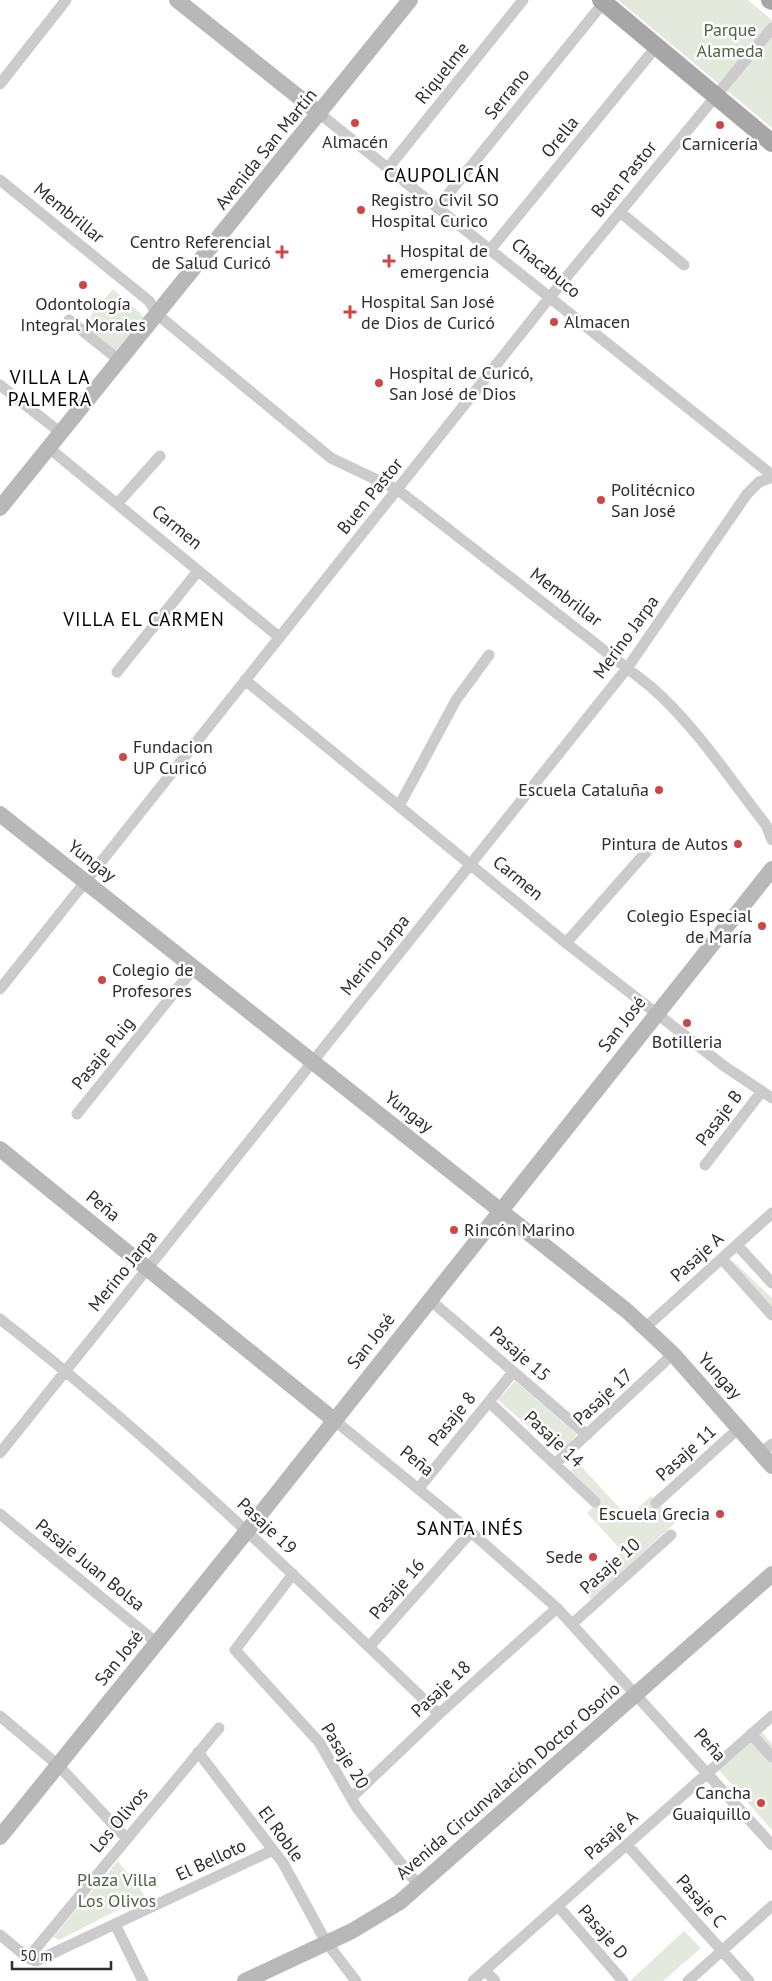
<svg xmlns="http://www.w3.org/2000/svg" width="772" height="1981" viewBox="0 0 772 1981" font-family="'PT Sans',sans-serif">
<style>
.green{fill:#e3e9dd}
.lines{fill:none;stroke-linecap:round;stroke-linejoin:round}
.street{stroke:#cbcbcb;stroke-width:11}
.secondary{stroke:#b8b8b8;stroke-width:16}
.primary{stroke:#a6a6a6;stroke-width:18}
.poi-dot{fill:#cf4647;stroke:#fff;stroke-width:2}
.labels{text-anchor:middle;stroke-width:5;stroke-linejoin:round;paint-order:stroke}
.park-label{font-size:18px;fill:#4f6441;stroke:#fff}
.street-label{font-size:18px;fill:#2e2e2e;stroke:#fff}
.poi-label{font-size:18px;fill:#2e2e2e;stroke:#fff;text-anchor:start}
.neighbourhood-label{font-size:19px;letter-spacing:1px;fill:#000;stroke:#fff}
</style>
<rect width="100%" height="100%" fill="#fff"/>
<path class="green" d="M618,0H748L772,20V128Z
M113,289L144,317L115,353L82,326Z
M733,1261L772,1298V1311L729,1265Z
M515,1381L577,1434L560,1454L498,1400Z
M579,1464L628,1517L651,1496L676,1522L592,1600L581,1589L622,1551L587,1513L599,1501L571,1471Z
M760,1730L772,1744V1830L719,1770Z
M118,1861L145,1896L59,1940L53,1937Z
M684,1931L701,1948L663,1981H630Z"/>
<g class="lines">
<path class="street" d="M0,84L66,0
M320,114L772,475
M388,168L523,0
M0,180L149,301L158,315L331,458L398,490L650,686C696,726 729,778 766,825L772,840
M437,208L604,2
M620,212L684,265
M490,250L656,47
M69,320L120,361
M0,385L61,433
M49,448L279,637
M117,504L160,456
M117,672L198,571
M245,680L566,943L724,1066L772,1098
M399,806L456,700L489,655
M566,943L647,851
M0,989L550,297L772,28
M77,1114L194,968
M705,1165L762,1091
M737,1245L772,1283
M722,1259L772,1315
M430,1300L587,1435
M0,1319C156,1440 297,1578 439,1714
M646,1327L772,1213
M489,1402L595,1502
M334,1420L471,1532L557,1608L772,1845
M0,1453L628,667L747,494L759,482L772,477
M761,1453L772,1444
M555,1464L673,1354
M419,1488L513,1372
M656,1503L739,1428
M0,1514L157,1643
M293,1574L235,1650L319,1742L357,1808L419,1886
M572,1624L671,1535
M369,1647L471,1532
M0,1716L58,1765L126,1838
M751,1734L772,1757
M198,1752L283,1863L326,1942L356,1981
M351,1798L439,1714L557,1608
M627,1845L749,1981
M558,1906L623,1981
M115,1924L143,1981
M0,1935L28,1958L36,1961L273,1850
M28,1958L219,1728
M485,1970L495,1981
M473,1981L772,1716
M688,1981L772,1906"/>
<path class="secondary" d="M177,0L320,114
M0,508L410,0
M0,814L627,1311L673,1354L772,1466
M0,1149L334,1420
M0,1837L247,1531L772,869
M245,1981L352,1931L400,1902L772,1574"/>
<path class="primary" d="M601,0L772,143
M770,0L772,1"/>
</g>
<g class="poi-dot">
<circle cx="355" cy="123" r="5"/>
<circle cx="720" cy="125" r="5"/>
<circle cx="361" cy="210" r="5"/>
<path d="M279.5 244.5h5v5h5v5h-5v5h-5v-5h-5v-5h5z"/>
<path d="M386.5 253.5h5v5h5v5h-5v5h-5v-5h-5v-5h5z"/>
<circle cx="83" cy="285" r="5"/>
<path d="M347.5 304.5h5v5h5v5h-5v5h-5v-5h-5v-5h5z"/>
<circle cx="554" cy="322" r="5"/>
<circle cx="379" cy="383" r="5"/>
<circle cx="601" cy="500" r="5"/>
<circle cx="123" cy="757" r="5"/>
<circle cx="659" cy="790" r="5"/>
<circle cx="738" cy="844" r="5"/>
<circle cx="762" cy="926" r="5"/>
<circle cx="102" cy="980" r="5"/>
<circle cx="687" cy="1023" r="5"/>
<circle cx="454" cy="1230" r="5"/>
<circle cx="720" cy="1514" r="5"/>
<circle cx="593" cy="1557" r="5"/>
<circle cx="761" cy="1803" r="5"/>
</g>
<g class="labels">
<g class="park-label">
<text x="730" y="36">Parque<tspan x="730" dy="21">Alameda</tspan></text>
<text x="117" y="1886">Plaza Villa<tspan x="117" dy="21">Los Olivos</tspan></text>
</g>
<g class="street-label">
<text transform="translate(442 73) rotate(-51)" y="6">Riquelme</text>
<text transform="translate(507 94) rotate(-51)" y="6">Serrano</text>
<text transform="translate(560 137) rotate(-51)" y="6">Orella</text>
<text transform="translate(266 149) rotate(-51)" y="6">Avenida San Martín</text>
<text transform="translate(624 179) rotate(-51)" y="6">Buen Pastor</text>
<text transform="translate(69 213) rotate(39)" y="6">Membrillar</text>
<text transform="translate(546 268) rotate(39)" y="6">Chacabuco</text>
<text transform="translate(370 496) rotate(-51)" y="6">Buen Pastor</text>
<text transform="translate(177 527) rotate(39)" y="6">Carmen</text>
<text transform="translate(566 597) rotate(37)" y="6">Membrillar</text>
<text transform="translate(626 637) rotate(-54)" y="6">Merino Jarpa</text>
<text transform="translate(92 861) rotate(38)" y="6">Yungay</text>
<text transform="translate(518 878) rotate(39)" y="6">Carmen</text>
<text transform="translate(375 955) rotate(-51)" y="6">Merino Jarpa</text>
<text transform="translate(622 1024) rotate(-52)" y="6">San José</text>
<text transform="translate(103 1053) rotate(-51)" y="6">Pasaje Puig</text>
<text transform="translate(409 1112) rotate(38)" y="6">Yungay</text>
<text transform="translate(719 1118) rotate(-53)" y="6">Pasaje B</text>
<text transform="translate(103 1206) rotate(39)" y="6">Peña</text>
<text transform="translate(697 1257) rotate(-42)" y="6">Pasaje A</text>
<text transform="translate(123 1271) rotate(-51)" y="6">Merino Jarpa</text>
<text transform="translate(371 1341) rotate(-52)" y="6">San José</text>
<text transform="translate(520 1354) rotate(41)" y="6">Pasaje 15</text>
<text transform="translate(720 1376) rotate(48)" y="6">Yungay</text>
<text transform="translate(603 1397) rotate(-43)" y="6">Pasaje 17</text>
<text transform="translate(452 1419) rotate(-51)" y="6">Pasaje 8</text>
<text transform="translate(554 1439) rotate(43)" y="6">Pasaje 14</text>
<text transform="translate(686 1453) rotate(-42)" y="6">Pasaje 11</text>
<text transform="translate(417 1461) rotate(39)" y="6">Peña</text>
<text transform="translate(267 1526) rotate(43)" y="6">Pasaje 19</text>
<text transform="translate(90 1565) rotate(39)" y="6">Pasaje Juan Bolsa</text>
<text transform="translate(610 1566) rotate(-42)" y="6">Pasaje 10</text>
<text transform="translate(397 1589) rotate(-49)" y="6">Pasaje 16</text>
<text transform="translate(119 1658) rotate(-51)" y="6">San José</text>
<text transform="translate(441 1689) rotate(-43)" y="6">Pasaje 18</text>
<text transform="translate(710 1745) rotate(48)" y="6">Peña</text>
<text transform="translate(345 1756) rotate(58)" y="6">Pasaje 20</text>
<text transform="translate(508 1781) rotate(-41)" y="6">Avenida Circunvalación Doctor Osorio</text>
<text transform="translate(119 1820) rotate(-50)" y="6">Los Olivos</text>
<text transform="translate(281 1834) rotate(54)" y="6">El Roble</text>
<text transform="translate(611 1835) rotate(-41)" y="6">Pasaje A</text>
<text transform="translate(211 1860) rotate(-25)" y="6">El Belloto</text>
<text transform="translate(701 1901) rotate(48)" y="6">Pasaje C</text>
<text transform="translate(603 1932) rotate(49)" y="6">Pasaje D</text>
</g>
<g class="poi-label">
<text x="355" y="148" text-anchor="middle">Almacén</text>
<text x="720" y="150" text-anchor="middle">Carnicería</text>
<text x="371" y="206">Registro Civil SO<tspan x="371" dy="21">Hospital Curico</tspan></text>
<text x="271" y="248" text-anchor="end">Centro Referencial<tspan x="271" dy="21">de Salud Curicó</tspan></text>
<text x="400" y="257">Hospital de<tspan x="400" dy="21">emergencia</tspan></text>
<text x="361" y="308">Hospital San José<tspan x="361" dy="21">de Dios de Curicó</tspan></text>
<text x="83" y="310" text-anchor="middle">Odontología<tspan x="83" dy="21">Integral Morales</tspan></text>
<text x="564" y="328">Almacen</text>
<text x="389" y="379">Hospital de Curicó,<tspan x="389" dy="21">San José de Dios</tspan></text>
<text x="611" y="496">Politécnico<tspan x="611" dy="21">San José</tspan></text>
<text x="133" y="753">Fundacion<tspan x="133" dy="21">UP Curicó</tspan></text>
<text x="649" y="796" text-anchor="end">Escuela Cataluña</text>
<text x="728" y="850" text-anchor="end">Pintura de Autos</text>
<text x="752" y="922" text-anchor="end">Colegio Especial<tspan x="752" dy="21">de María</tspan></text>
<text x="112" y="976">Colegio de<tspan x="112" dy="21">Profesores</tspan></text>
<text x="687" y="1048" text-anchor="middle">Botilleria</text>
<text x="464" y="1236">Rincón Marino</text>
<text x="710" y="1520" text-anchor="end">Escuela Grecia</text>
<text x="583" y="1563" text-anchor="end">Sede</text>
<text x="751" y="1799" text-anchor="end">Cancha<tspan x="751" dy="21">Guaiquillo</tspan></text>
</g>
<g class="neighbourhood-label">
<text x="442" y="182">CAUPOLICÁN</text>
<text x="50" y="384">VILLA LA<tspan x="50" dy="22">PALMERA</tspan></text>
<text x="144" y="626">VILLA EL CARMEN</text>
<text x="470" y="1535">SANTA INÉS</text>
</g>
</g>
<path d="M12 1961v8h99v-8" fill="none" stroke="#2e2e2e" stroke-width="2.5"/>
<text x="20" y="1961" font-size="15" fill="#2e2e2e" stroke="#ffffff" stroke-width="4" paint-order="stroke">50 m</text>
</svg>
